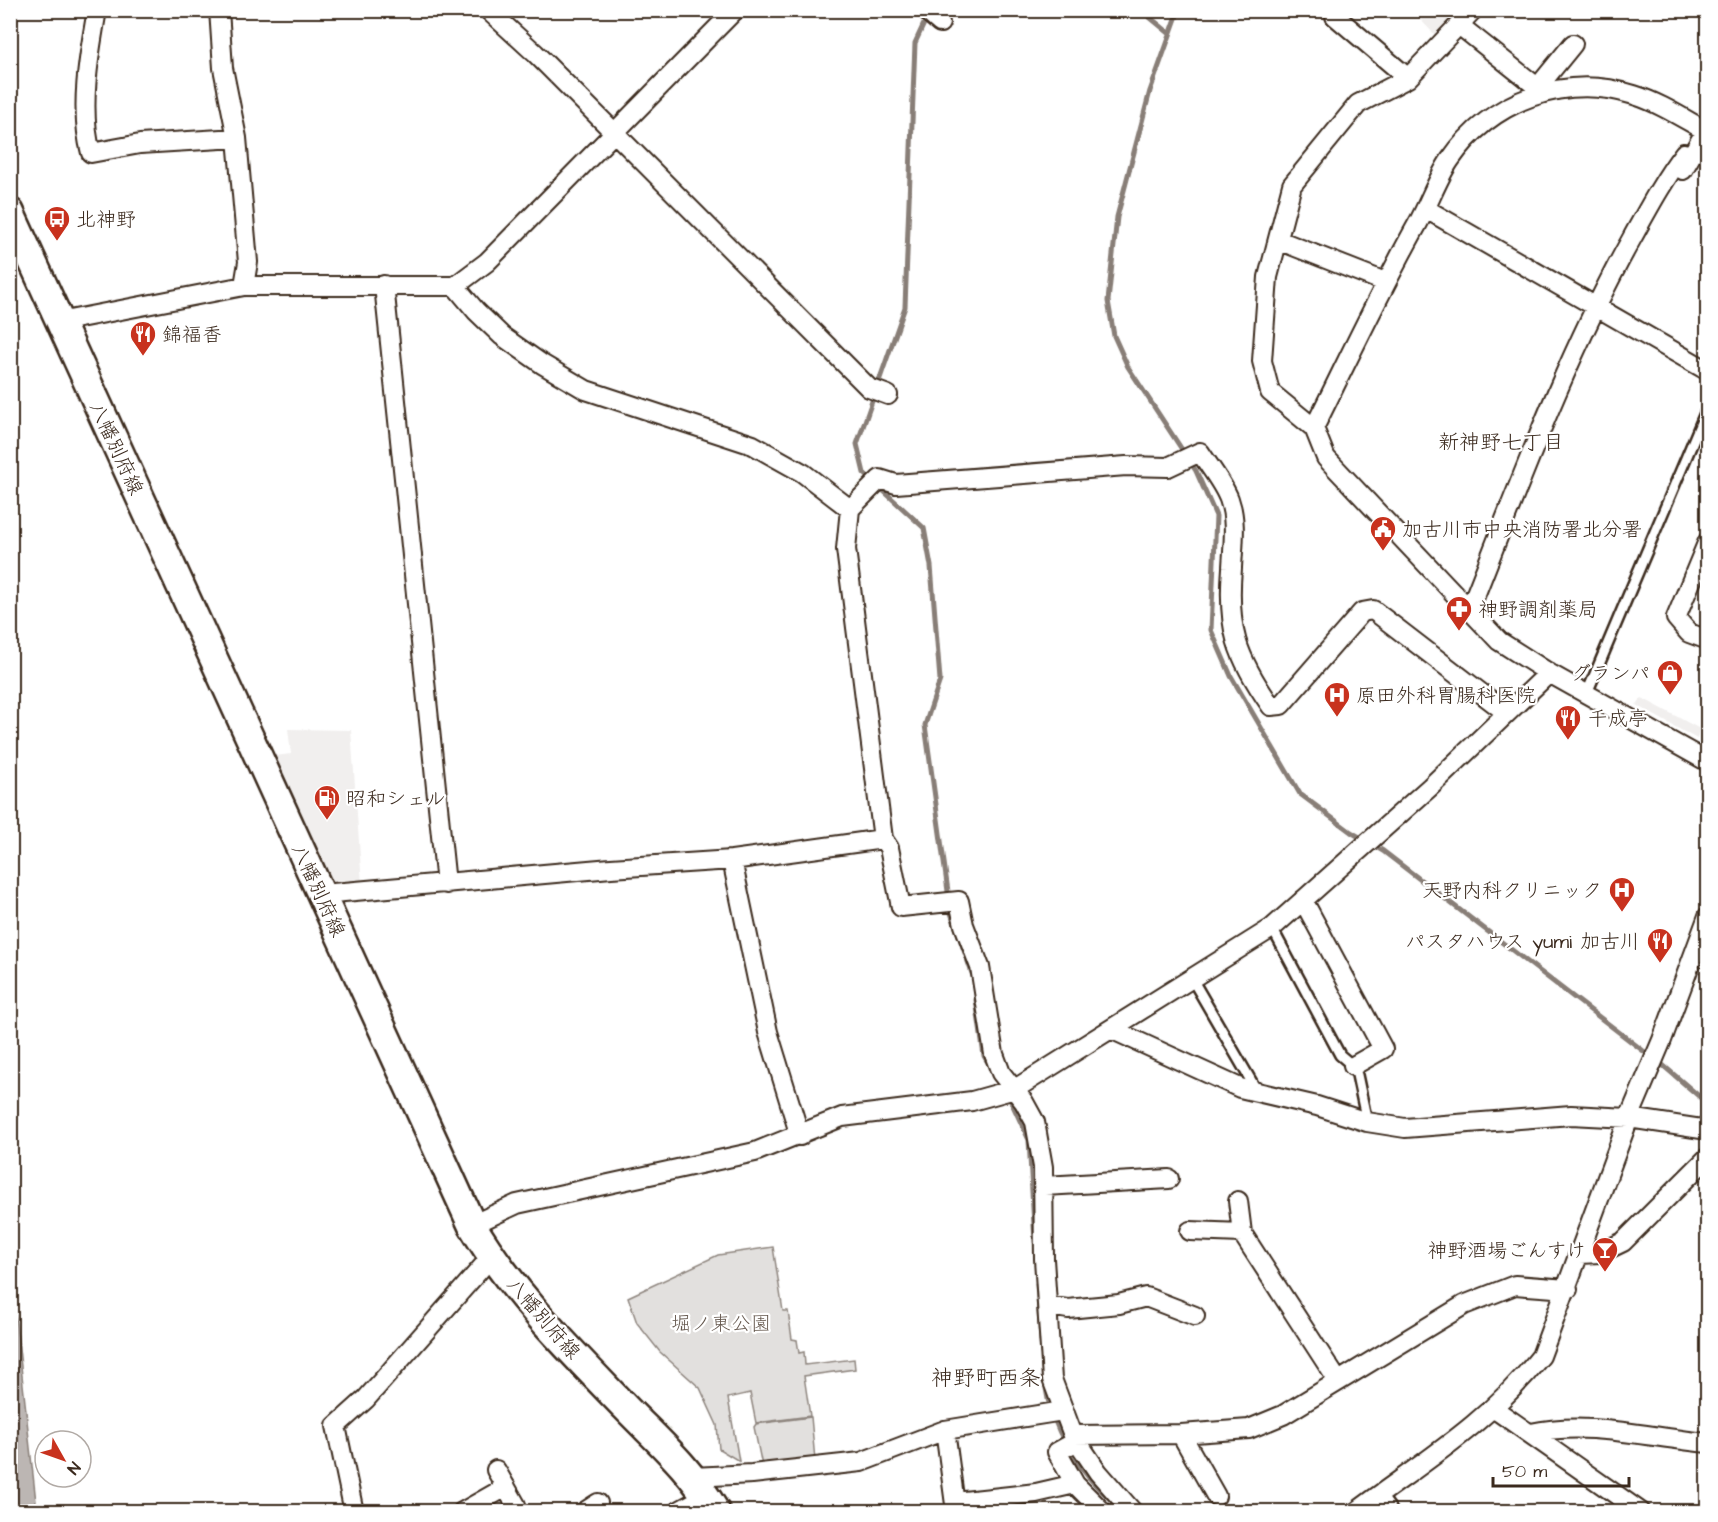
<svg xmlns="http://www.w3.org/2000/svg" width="1718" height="1522" viewBox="0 0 1718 1522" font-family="'Architects Daughter','Klee One',sans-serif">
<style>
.built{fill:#f1efee}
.green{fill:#e2e0de;stroke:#8e857e;stroke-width:1.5}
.water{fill:#bcb6b3;stroke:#887e77;stroke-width:1.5}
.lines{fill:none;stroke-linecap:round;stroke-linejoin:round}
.stream{stroke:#887e77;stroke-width:5}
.lane-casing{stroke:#3b2a1e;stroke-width:14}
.street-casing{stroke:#3b2a1e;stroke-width:22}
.secondary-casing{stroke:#3b2a1e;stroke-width:32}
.lane{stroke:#fff;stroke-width:9}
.street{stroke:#fff;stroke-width:18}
.secondary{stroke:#fff;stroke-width:27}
.labels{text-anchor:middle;stroke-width:4.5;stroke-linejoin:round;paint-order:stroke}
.poi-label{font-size:20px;fill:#3b2a1e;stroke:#fff;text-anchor:start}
.street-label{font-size:20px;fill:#3b2a1e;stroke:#fff}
.park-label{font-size:20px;fill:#65584e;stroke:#fff}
.neighbourhood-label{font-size:21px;fill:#3b2a1e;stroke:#fff}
.quarter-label{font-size:22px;fill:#3b2a1e;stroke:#fff}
</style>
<rect width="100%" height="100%" fill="#fff"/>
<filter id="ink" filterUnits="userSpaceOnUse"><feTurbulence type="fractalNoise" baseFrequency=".0167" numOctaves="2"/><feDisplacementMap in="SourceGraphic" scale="12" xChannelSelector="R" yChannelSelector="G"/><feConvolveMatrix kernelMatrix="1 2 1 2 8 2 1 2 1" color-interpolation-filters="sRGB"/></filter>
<g filter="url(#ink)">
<path class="built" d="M1412,11H1463L1437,37Z
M1642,698L1700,729L1697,739L1636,705Z
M288,729L351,730L362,884L329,890L267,757L291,754Z"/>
<path class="green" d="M773,1247L783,1311H788L792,1339L797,1340L799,1353L804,1352L805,1365L854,1359L855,1369L804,1376L810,1416L756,1423L750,1393L728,1398L739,1461L719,1449L717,1425L700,1388L660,1352L637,1323L628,1297L718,1255Z
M811,1417L815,1460L762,1466L754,1427L756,1424Z"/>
<path class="water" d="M11,1276L37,1511H11Z"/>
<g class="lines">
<path class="stream" d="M1141,10L1169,33
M1179,10L1150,91L1117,217L1108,301L1114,336L1128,367L1196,471L1216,516L1211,630L1231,676L1300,794L1351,832L1383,851L1650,1056
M928,15L915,43L905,307L857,444L864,473L924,528L931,566L940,680L925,725L951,913L975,982
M976,1000L984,1056L990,1066
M1658,1061L1708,1104
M1008,1095L1029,1140L1035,1242
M1037,1284L1042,1353
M1045,1383C1051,1429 1078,1471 1113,1502"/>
<g class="lane-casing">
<path id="lane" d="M1587,693L1708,406
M1272,928L1340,1055L1353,1066L1357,1075L1367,1122
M1192,979L1257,1091
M1380,1494L1393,1512"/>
</g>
<g class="street-casing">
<path id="street" d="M97,10C89,55 79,109 91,153L140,144L237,138
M219,10L223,68L237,138L248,262L244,286
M488,10L535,53L869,388L888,395
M925,10L940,23
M1473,10L1408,78L1358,104L1292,185L1268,277L1262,361L1270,392L1314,428L1326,458L1499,641L1549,673L1708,762
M1335,16L1408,78
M1459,25L1542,91
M1538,87L1573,44
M1683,170L1708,127
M1426,209L1708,371
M1278,240L1385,282
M384,285L446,884
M455,286L476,311L502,336L542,364L586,390L753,445L803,473L850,509
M59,322L244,286H455L487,262L735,10
M1314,428C1348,360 1380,291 1417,225C1429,204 1437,179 1450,160C1491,100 1565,73 1634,95C1660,103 1684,119 1708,132
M1708,541L1676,618L1689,633L1708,640
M1469,611C1519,485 1566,356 1632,238C1648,209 1664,179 1684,153
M732,860L883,839
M322,894L611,868L732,860L768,1032L800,1136
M1303,900L1383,1049L1353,1066
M1113,1030L1240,1088L1317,1106L1367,1122L1405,1128L1571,1115L1629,1118L1708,1130
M1044,1186L1169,1179
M1238,1201L1242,1233
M472,1225L517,1204L755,1152L842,1117L972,1101L1015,1089L1272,928L1430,787L1549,673
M1190,1231L1242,1233L1338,1381
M1580,1254L1600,1253L1623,1242L1708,1157
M1050,1306L1068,1309L1119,1304L1146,1297L1195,1316
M1493,1408L1641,1512
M945,1430L956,1512
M1531,1433C1588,1420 1650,1438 1708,1443
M1181,1434L1216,1496
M1073,1435L1181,1434L1249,1429L1283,1415L1464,1305L1515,1285L1568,1289
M1077,1441L1057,1452L1075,1484L1103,1512
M496,1470L516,1505
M693,1477L752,1474L861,1462L945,1430L1063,1411
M955,1502L1036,1493L1075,1484
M354,1512L336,1426L366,1399L491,1257
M462,1512L506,1487
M584,1512L598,1503
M677,1512L706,1496
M1133,1512L1098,1472L1073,1435L1052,1379L1044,1259L1043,1167L1035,1122L1024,1102L1001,1073L994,1054L980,967L964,925L959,901L901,907L889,848L883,839L846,549L850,509L880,479L896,484L1126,466L1168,467L1200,452C1209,466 1223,483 1229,499C1237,521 1233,545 1232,568C1227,628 1236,656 1271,706L1281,705L1362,612L1373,610L1507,713
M1356,1512C1424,1461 1487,1424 1541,1356L1629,1118L1662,1040L1708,916"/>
</g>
<g class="secondary-casing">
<path id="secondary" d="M10,212L472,1225C513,1294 571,1351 626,1408C661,1444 689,1467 716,1512"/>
</g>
<use href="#lane" class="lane"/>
<use href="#street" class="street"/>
<use href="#secondary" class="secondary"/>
</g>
</g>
<defs>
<g id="bus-pin" transform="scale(1.35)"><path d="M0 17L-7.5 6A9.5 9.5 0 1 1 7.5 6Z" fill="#c8321e" stroke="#fff"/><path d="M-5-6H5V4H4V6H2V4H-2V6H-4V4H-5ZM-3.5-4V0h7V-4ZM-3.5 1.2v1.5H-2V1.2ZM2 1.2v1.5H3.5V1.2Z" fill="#fff"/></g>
<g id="restaurant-pin" transform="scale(1.35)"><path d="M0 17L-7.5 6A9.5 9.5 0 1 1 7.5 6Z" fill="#c8321e" stroke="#fff"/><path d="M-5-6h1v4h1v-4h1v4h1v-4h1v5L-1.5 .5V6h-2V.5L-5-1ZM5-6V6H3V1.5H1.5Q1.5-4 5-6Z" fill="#fff"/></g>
<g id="civic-pin" transform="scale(1.35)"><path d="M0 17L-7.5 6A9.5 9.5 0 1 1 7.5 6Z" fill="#c8321e" stroke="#fff"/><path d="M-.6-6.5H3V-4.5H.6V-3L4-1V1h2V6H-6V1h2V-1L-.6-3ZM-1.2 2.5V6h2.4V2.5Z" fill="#fff"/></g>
<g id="pharmacy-pin" transform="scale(1.35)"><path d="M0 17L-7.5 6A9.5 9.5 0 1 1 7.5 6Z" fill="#c8321e" stroke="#fff"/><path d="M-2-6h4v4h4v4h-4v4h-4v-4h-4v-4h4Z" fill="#fff"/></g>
<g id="shop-pin" transform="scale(1.35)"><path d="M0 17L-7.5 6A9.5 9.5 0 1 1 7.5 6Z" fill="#c8321e" stroke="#fff"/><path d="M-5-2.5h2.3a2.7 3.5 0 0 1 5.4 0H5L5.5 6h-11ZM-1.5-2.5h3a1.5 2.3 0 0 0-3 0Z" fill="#fff"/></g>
<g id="hospital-pin" transform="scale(1.35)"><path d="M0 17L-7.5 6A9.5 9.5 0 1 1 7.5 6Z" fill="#c8321e" stroke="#fff"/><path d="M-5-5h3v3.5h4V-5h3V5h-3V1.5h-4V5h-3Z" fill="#fff"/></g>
<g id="fuel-pin" transform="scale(1.35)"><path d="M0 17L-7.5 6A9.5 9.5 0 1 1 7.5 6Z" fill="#c8321e" stroke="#fff"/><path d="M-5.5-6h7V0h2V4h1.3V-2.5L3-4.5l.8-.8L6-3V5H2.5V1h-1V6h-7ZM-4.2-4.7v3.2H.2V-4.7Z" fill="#fff"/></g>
<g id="bar-pin" transform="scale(1.35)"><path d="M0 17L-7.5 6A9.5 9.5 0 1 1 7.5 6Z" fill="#c8321e" stroke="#fff"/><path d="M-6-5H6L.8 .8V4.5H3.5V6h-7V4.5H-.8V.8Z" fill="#fff"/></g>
</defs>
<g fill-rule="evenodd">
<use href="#bus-pin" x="57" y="219"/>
<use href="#restaurant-pin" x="143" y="334"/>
<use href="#civic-pin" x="1383" y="529"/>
<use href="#pharmacy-pin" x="1459" y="609"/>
<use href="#shop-pin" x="1670" y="673"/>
<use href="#hospital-pin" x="1337" y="695"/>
<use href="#restaurant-pin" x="1568" y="718"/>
<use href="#fuel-pin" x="327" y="798"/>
<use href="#hospital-pin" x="1622" y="890"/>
<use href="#restaurant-pin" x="1660" y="941"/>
<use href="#bar-pin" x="1605" y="1250"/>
</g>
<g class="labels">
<g class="poi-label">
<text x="76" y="226">北神野</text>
<text x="162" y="341">錦福香</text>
<text x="1402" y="536">加古川市中央消防署北分署</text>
<text x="1478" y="616">神野調剤薬局</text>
<text x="1650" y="680" text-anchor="end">グランパ</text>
<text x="1356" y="702">原田外科胃腸科医院</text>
<text x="1588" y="725">千成亭</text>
<text x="346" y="805">昭和シェル</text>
<text x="1602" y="897" text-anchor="end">天野内科クリニック</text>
<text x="1640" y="948" text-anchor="end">パスタハウス yumi 加古川</text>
<text x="1586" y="1257" text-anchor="end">神野酒場ごんすけ</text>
</g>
<g class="street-label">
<text transform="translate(117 448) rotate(65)" y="7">八幡別府線</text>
<text transform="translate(319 890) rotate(65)" y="7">八幡別府線</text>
<text transform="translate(544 1318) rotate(49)" y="7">八幡別府線</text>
</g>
<g class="park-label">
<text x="721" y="1330">堀ノ東公園</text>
</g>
<g class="neighbourhood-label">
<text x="1501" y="449">新神野七丁目</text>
</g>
<g class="quarter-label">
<text x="986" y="1385">神野町西条</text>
</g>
</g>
<rect width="1718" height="1522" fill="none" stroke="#fff" stroke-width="36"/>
<rect x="18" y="18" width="1682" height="1486" fill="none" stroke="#3b2a1e" stroke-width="2" filter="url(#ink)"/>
<g transform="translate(63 1459) rotate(130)"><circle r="28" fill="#ffffff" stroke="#b1aaa5" stroke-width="1.5"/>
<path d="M0-4.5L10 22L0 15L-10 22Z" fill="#c8321e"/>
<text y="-9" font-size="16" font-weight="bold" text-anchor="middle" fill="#3b2a1e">N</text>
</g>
<path d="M1493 1477v9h136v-9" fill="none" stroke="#3b2a1e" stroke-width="3"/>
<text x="1502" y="1477" font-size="18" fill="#3b2a1e" stroke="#ffffff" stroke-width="4.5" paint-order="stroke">50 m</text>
</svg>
